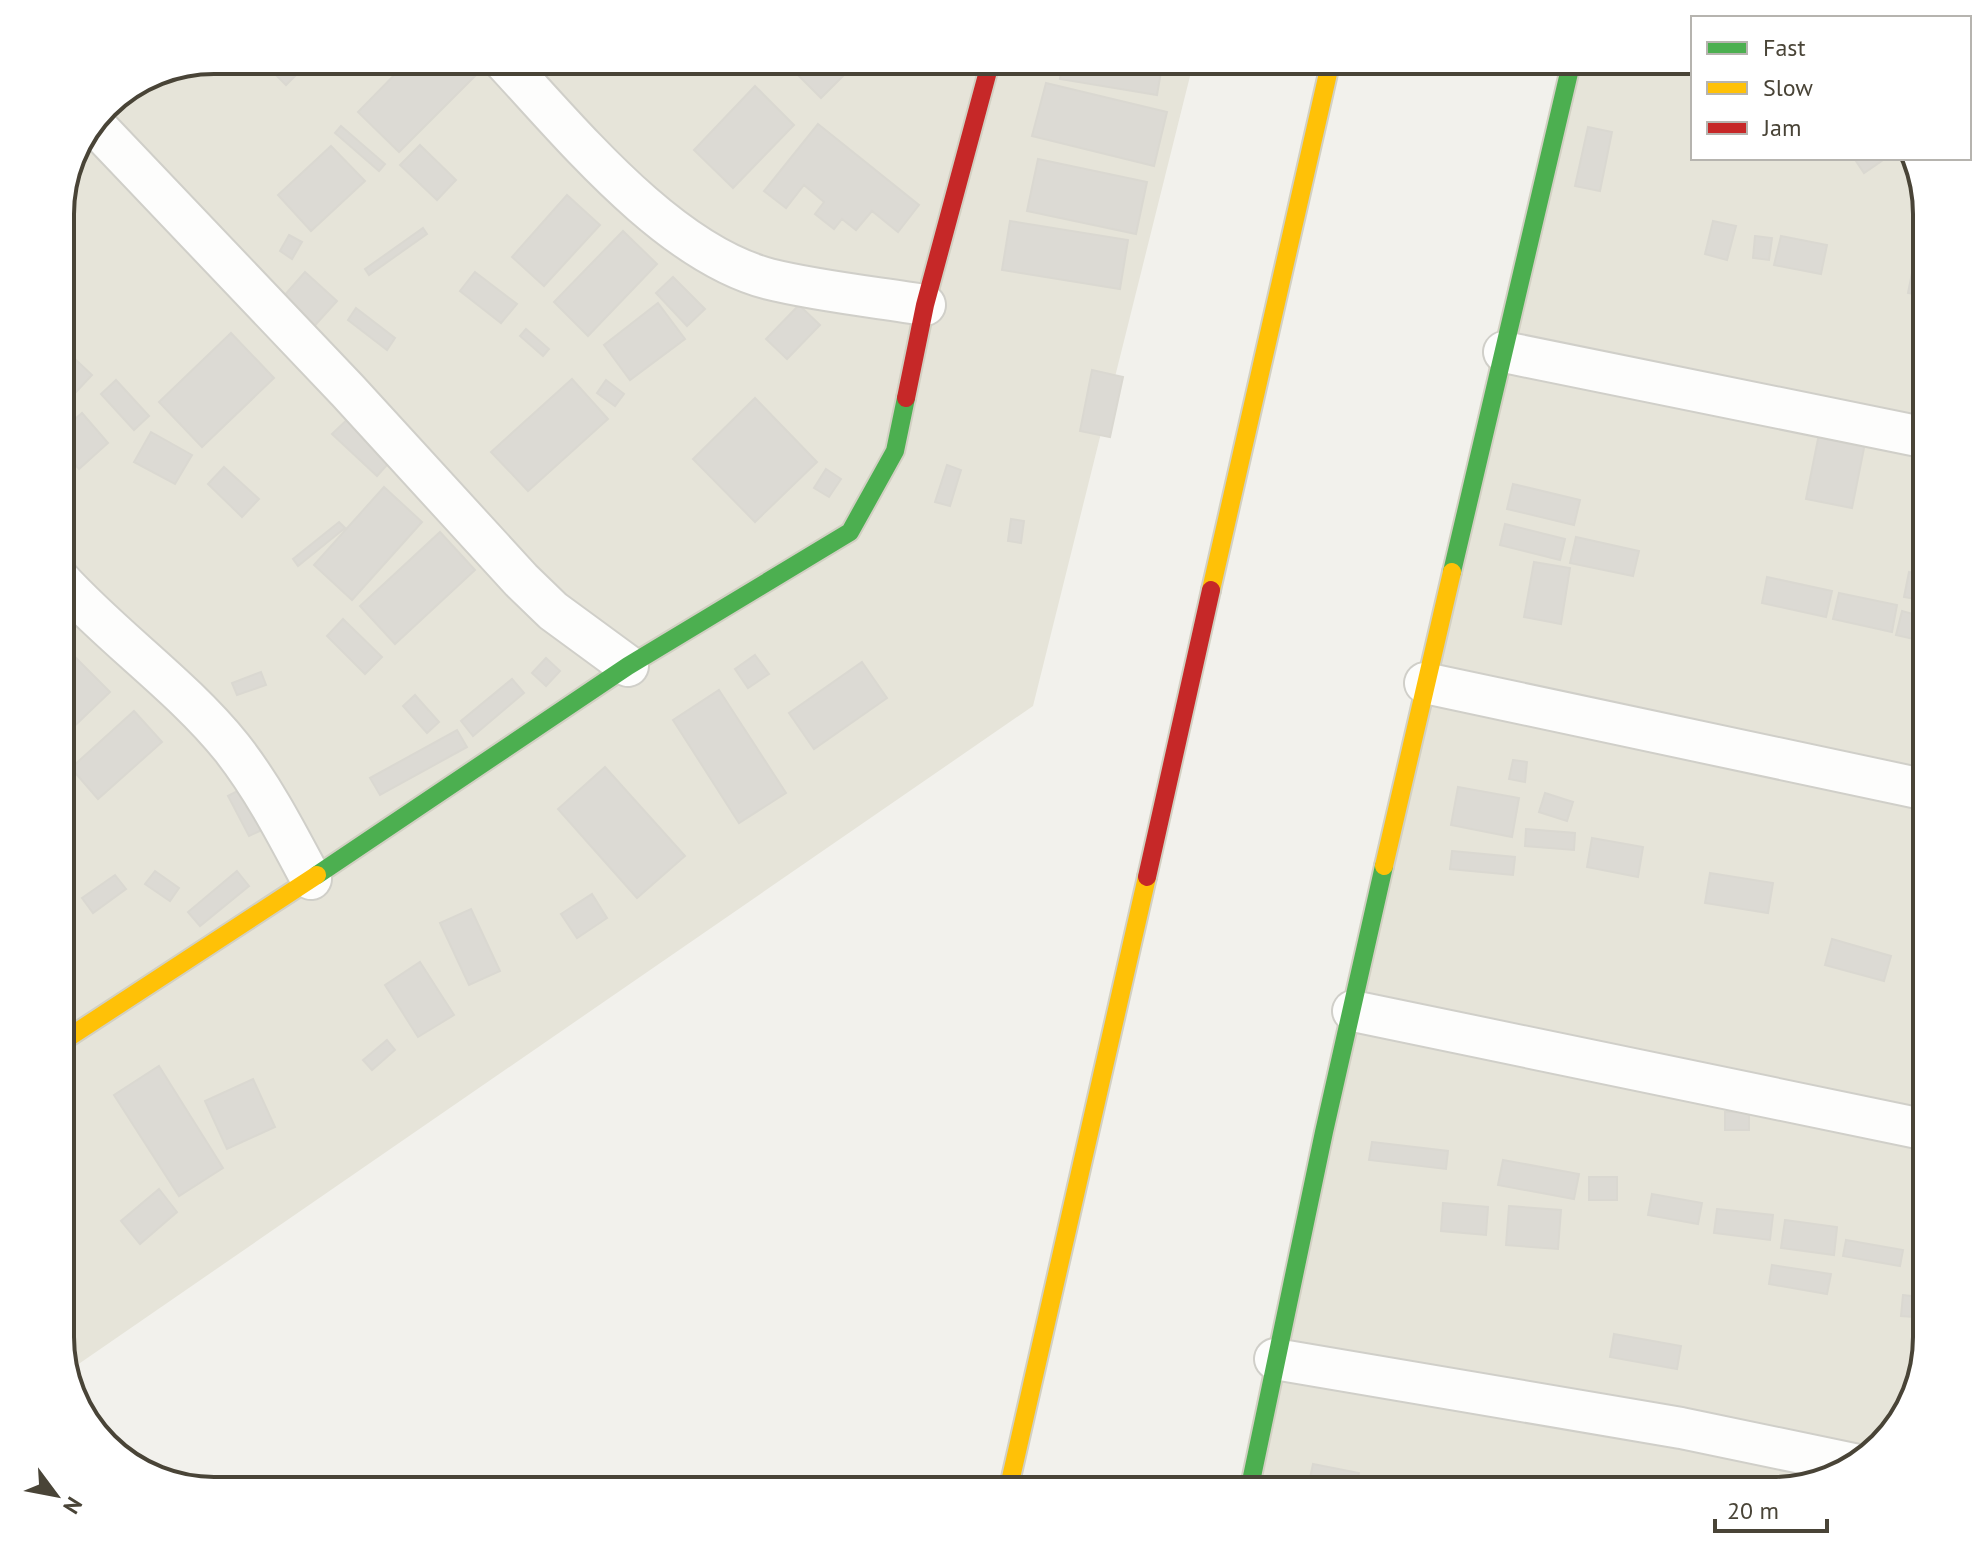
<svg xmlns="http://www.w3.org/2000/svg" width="1987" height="1551" viewBox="0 0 1987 1551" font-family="'PT Sans',sans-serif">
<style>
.residential{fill:#e6e4d9}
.building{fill:#dcdad4;stroke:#dad8d1;stroke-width:2}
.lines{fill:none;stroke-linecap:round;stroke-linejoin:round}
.street-casing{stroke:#d0cfc9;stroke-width:44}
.fast-casing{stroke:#d2d0c3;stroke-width:22}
.slow-casing{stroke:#d2d0c3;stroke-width:22}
.jam-casing{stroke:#d2d0c3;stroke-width:22}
.street{stroke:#fdfdfc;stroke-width:40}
.fast{stroke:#4caf50;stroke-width:18}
.slow{stroke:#ffc107;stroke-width:18}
.jam{stroke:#c62828;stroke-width:18}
.rim{fill:none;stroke:#494437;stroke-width:4}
</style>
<rect width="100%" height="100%" fill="#f2f1ec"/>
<path class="residential" d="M214,60H1194L1033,706L67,1372L60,1346V204L76,146L112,99Z
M1562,60H1693V158H1914L1927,214V1337L1895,1431L1841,1475L1773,1491H1243Z"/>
<path class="building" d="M261,60H287L299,72L286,85Z
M409,60H468L480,71L399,152L358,112Z
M783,60H859L821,98Z
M1063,60H1163L1157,95L1060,79Z
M1046,83L1167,112L1154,166L1032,136Z
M755,86L794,125L733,188L694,150Z
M818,124L919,205L898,232L872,211L856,230L842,219L834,229L815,214L824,202L804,185L786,208L764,191Z
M341,126L385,164L379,171L335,133Z
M1588,127L1612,132L1600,191L1575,186Z
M420,145L456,180L437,200L400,165Z
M331,146L365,181L311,231L278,195Z
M1854,158H1886L1864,173Z
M1038,159L1147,182L1136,234L1027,211Z
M567,195L600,225L544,286L512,257Z
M1010,221L1128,240L1120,289L1002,270Z
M1713,221L1736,226L1727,260L1705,254Z
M423,228L427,234L369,275L365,269Z
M623,231L657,264L588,336L554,302Z
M289,235L302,242L292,259L280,251Z
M1755,236L1772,238L1769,260L1753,258Z
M1781,236L1827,245L1821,274L1774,265Z
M1913,268L1927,270V296L1908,293Z
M305,272L337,301L308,333L276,305Z
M475,272L517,304L501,323L460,291Z
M673,277L705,309L687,326L656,293Z
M658,303L685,339L630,380L604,345Z
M799,305L820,325L787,359L766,339Z
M356,308L395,338L387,350L348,320Z
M526,329L549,349L543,356L520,336Z
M231,333L274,378L202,447L159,402Z
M60,345L92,375L60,409Z
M1092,370L1123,377L1110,437L1080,431Z
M572,379L608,419L528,491L491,452Z
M116,380L149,416L134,430L101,394Z
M606,380L624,394L615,406L597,393Z
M755,398L817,462L755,522L693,459Z
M82,413L108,443L79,469L60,448V432Z
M351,416L394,457L377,476L332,434Z
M151,432L192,455L175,484L134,462Z
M1819,434L1865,443L1852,508L1806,499Z
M947,465L961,470L950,506L935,502Z
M224,467L259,499L242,517L208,484Z
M826,469L841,479L829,497L814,488Z
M1513,484L1580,500L1574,525L1507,509Z
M384,487L422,522L352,600L314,565Z
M1011,519L1024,521L1021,543L1008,541Z
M339,522L345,528L298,566L293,559Z
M1505,524L1565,539L1560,560L1500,545Z
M440,532L475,570L395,644L360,606Z
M1576,537L1639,551L1633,576L1570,563Z
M1534,562L1570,568L1561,624L1524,617Z
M1909,572L1927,576V601L1904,597Z
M1767,577L1832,591L1826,617L1762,603Z
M1839,593L1897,605L1892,632L1833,619Z
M1902,611L1927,618V642L1896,635Z
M343,619L382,657L365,674L327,636Z
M755,655L769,674L748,688L735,669Z
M75,657L110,692L60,740V672Z
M546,658L560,671L546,686L532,673Z
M862,662L887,698L814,749L789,713Z
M261,672L266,685L237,695L232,683Z
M512,679L524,693L473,736L461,721Z
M719,690L786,793L739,823L673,720Z
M415,695L439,722L427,733L403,706Z
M134,711L162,742L98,799L71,768Z
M457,730L467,747L380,795L370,778Z
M1513,760L1527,762L1525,782L1509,779Z
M605,767L685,856L637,898L558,809Z
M1458,787L1519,798L1512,837L1451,825Z
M241,789L262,830L249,836L228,796Z
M1545,793L1573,802L1567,821L1539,812Z
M1526,829L1575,833L1574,850L1525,846Z
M1592,838L1643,847L1638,877L1587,867Z
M1452,851L1515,857L1513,875L1450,869Z
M155,871L179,888L170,901L145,884Z
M237,871L249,886L200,926L188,912Z
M1710,873L1773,883L1768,913L1705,903Z
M115,875L126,889L93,913L82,898Z
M592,894L607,918L577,938L561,914Z
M471,909L500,971L469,985L440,923Z
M1832,939L1891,956L1884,981L1825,965Z
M420,962L454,1015L418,1037L385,985Z
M387,1040L395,1050L372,1070L363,1060Z
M159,1066L223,1168L179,1196L114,1095Z
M253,1079L275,1127L227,1149L205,1101Z
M1725,1112H1749V1130H1725Z
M1372,1142L1448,1151L1446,1169L1369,1160Z
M1503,1160L1579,1174L1574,1199L1498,1185Z
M1589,1177H1617V1200H1589Z
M159,1189L177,1212L140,1244L121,1221Z
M1652,1194L1702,1203L1698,1224L1648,1215Z
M1443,1203L1488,1207L1486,1235L1441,1231Z
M1509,1206L1561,1210L1558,1249L1506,1245Z
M1717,1209L1773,1215L1770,1240L1714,1233Z
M1785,1220L1837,1227L1834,1255L1781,1248Z
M1846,1240L1903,1250L1900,1266L1843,1256Z
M1772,1265L1831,1274L1827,1294L1769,1284Z
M1903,1295L1927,1298V1318L1901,1316Z
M1614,1334L1681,1346L1677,1369L1610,1357Z
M1313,1464L1359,1473L1356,1487L1310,1478Z
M1383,1477L1434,1489L1433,1491H1379Z"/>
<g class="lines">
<g class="street-casing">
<path id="street" d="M503,60C572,134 668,253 769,279C817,291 875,297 925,305
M93,123L348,391L521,580L553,611L628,666
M1504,352L1927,438
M60,580C114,639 182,686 232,748C264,789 287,834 311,879
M1425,683L1927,790
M1353,1011L1927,1130
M1275,1359L1681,1428L1854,1464"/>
</g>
<g class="fast-casing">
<path id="fast" d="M1452,572L1572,60
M317,875L628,666L850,532L895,451L906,398
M1249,1491L1324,1132L1384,866"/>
</g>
<g class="slow-casing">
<path id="slow" d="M1211,590L1331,60
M1384,866L1452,572
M60,1043L317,875
M1008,1491L1147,877"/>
</g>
<g class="jam-casing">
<path id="jam" d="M906,398L925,305L991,60
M1147,877L1211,590"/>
</g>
<use href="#street" class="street"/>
<use href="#fast" class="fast"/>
<use href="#slow" class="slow"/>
<use href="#jam" class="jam"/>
</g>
<path d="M0 0H1987V1551H0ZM214 74H1773A140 140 0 0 1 1913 214V1337A140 140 0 0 1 1773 1477H214A140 140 0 0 1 74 1337V214A140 140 0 0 1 214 74Z" fill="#fff" fill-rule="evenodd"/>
<path class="rim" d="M214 74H1773A140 140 0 0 1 1913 214V1337A140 140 0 0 1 1773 1477H214A140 140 0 0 1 74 1337V214A140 140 0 0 1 214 74Z"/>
<rect x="1691" y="16" width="280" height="144" fill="#ffffff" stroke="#b6b4af" stroke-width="2"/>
<rect x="1707" y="42" width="40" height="12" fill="#4caf50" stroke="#b6b4af" stroke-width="2"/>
<text x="1763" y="56" font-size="24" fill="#494437">Fast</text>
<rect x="1707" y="82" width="40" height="12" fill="#ffc107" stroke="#b6b4af" stroke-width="2"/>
<text x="1763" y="96" font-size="24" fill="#494437">Slow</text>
<rect x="1707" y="122" width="40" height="12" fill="#c62828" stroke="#b6b4af" stroke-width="2"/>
<text x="1763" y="136" font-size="24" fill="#494437">Jam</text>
<g transform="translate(56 1495) rotate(122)" stroke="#ffffff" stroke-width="6" paint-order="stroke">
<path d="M0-6L14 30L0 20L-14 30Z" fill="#494437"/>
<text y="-12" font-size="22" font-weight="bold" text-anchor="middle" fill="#494437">N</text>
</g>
<path d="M1715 1519v12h112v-12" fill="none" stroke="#494437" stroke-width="4"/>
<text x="1727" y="1519" font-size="24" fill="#494437" stroke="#ffffff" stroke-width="6" paint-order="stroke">20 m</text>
</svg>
